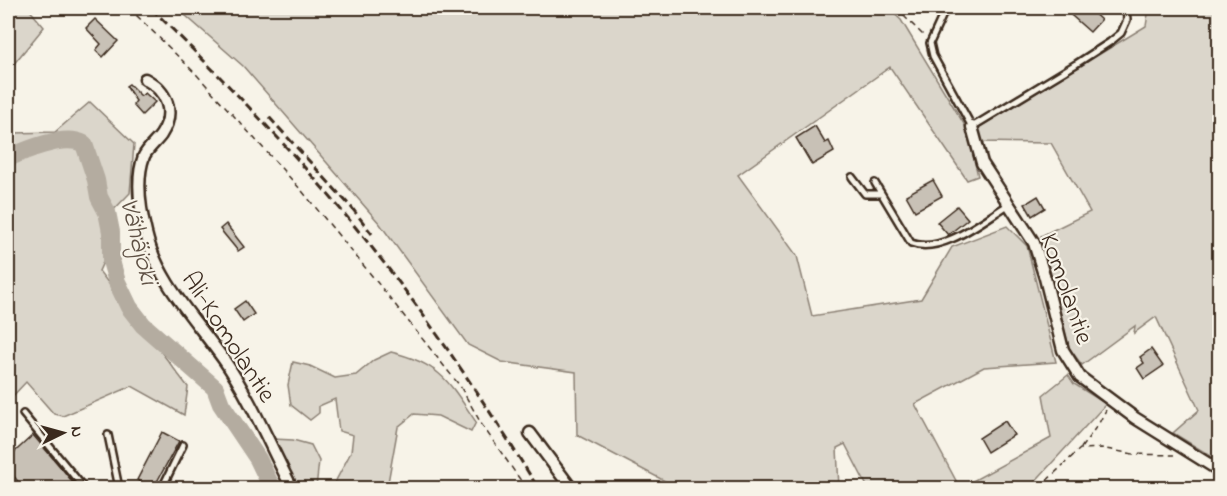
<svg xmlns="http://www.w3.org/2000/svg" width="1227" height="496" viewBox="0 0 1227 496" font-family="'Indie Flower',sans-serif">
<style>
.green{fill:#dbd6cb;stroke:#8b8074;stroke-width:1.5}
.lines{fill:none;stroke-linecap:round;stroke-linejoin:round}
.river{stroke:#b4aca0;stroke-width:18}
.building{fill:#c8c1b6;stroke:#3b2a1e;stroke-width:1.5}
.service-casing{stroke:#3b2a1e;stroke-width:10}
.minor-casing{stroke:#3b2a1e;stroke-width:15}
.path{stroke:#3b2a1e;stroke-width:1.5;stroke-dasharray:6 4.5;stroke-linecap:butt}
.service{stroke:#f7f3e8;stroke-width:5}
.minor{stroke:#f7f3e8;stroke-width:10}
.rail{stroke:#3b2a1e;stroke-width:3;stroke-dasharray:9 4.5;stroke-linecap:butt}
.labels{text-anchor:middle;stroke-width:4.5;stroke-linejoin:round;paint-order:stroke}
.street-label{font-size:26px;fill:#3b2a1e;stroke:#f7f3e8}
.water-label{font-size:27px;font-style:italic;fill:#5f5145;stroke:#f7f3e8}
</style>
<rect width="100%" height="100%" fill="#f7f3e8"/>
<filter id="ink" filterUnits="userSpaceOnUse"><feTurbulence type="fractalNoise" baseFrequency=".0167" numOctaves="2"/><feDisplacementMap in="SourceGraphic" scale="12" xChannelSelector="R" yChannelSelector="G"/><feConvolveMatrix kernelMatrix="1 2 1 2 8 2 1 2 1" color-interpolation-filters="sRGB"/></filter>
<g filter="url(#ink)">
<path class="green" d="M8,8H28L44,27L8,71L13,133L55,132L90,102L134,144L130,193L103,221L109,249L99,271L188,387L184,415L132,386L63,416L54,414L26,382L8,401Z
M177,8H888L901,20L967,129L978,176L967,180L890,67L738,175L797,256L812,316L921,299L952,247L1007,226L1027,246L1056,362L984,367L915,404L960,488L1051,438L1043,395L1068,375L1074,384L1106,404L1029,488H868L845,444L837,448L839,488H678L577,435L576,372L502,362L468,345L380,224L243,66Z
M1149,8H1219V461L1173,433L1199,410L1156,317L1134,333L1135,326L1082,365L1069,348L1041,236L1090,212L1051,143L981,142L978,128L1146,26Z
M391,352C441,364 449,382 476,422L471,432L438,416L414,414L398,427L387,488H332L351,452L353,435L339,431L335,399L319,406V413L310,420L291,405L288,385L293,362L310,366L335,378L356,375L374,360Z
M273,439L293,440L311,445L319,461L316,488H296Z"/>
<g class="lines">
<path class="river" d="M8,158C26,150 65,133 84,144L96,180L99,197L107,212L111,232V261L117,282L129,307L143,325L215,388L221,404L258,459L272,488"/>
</g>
<path class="building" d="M1063,8H1088L1101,20L1090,32Z
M95,19L118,41L103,57L96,50L101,44L86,28Z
M129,84L141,96L145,93L155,102L142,115L133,105L136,101L126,86Z
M815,126L825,143L829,141L834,152L812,165L796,138Z
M933,180L942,196L915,211L906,195Z
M1038,196L1045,208L1032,216L1025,204Z
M957,206L968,219L948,235L937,222Z
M226,224L244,247L238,251L220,229Z
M245,301L254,314L243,322L234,309Z
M1151,349L1163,366L1144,379L1137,368L1144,363L1140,357Z
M1005,421L1014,435L987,452L979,438Z
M162,432L179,441L153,489L137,480Z
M33,435L63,470L78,489H24L8,469V458Z"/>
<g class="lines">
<g class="service-casing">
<path id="service" d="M946,8L930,43L933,56L972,127L1076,64L1110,42L1121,33L1127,20L1126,8
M852,177L865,194H881
M875,183L911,243C941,255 982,221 1008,205
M23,414L84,488
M108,435L119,488
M162,488L183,445"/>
</g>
<g class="minor-casing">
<path id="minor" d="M145,79C167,91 176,112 161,135C156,142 148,148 144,156C135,180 140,209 146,233C157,281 196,320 224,360C250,397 271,448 292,488
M972,127L982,163L1034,243L1045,278L1063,350L1080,377L1135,418L1220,471
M530,433L571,488"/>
</g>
<path class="path" d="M129,8L196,74L302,191L373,277L460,386L482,425L526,488
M896,8L924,36
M1081,448L1099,423L1106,410
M1039,488L1080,449L1101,448L1133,454L1174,455"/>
<use href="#service" class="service"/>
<use href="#minor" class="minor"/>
<path class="rail" d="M151,8C218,74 287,144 347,217C418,302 480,394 538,488
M269,117L352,208L372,234"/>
</g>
</g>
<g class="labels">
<g class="street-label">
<text transform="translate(1068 288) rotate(71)" y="9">Komolantie</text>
<text transform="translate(230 336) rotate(57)" y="9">Ali-Komolantie</text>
</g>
<g class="water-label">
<text transform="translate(140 241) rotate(76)" y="9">Vähäjoki</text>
</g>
</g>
<rect width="1227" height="496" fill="none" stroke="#f7f3e8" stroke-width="30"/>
<rect x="15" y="15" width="1197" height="466" fill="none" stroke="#3b2a1e" stroke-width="2" filter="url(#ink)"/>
<g transform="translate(63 433) rotate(85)" stroke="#f7f3e8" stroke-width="4.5" paint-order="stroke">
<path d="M0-4.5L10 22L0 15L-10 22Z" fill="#3b2a1e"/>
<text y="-9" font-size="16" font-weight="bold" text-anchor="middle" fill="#3b2a1e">N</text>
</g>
</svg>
